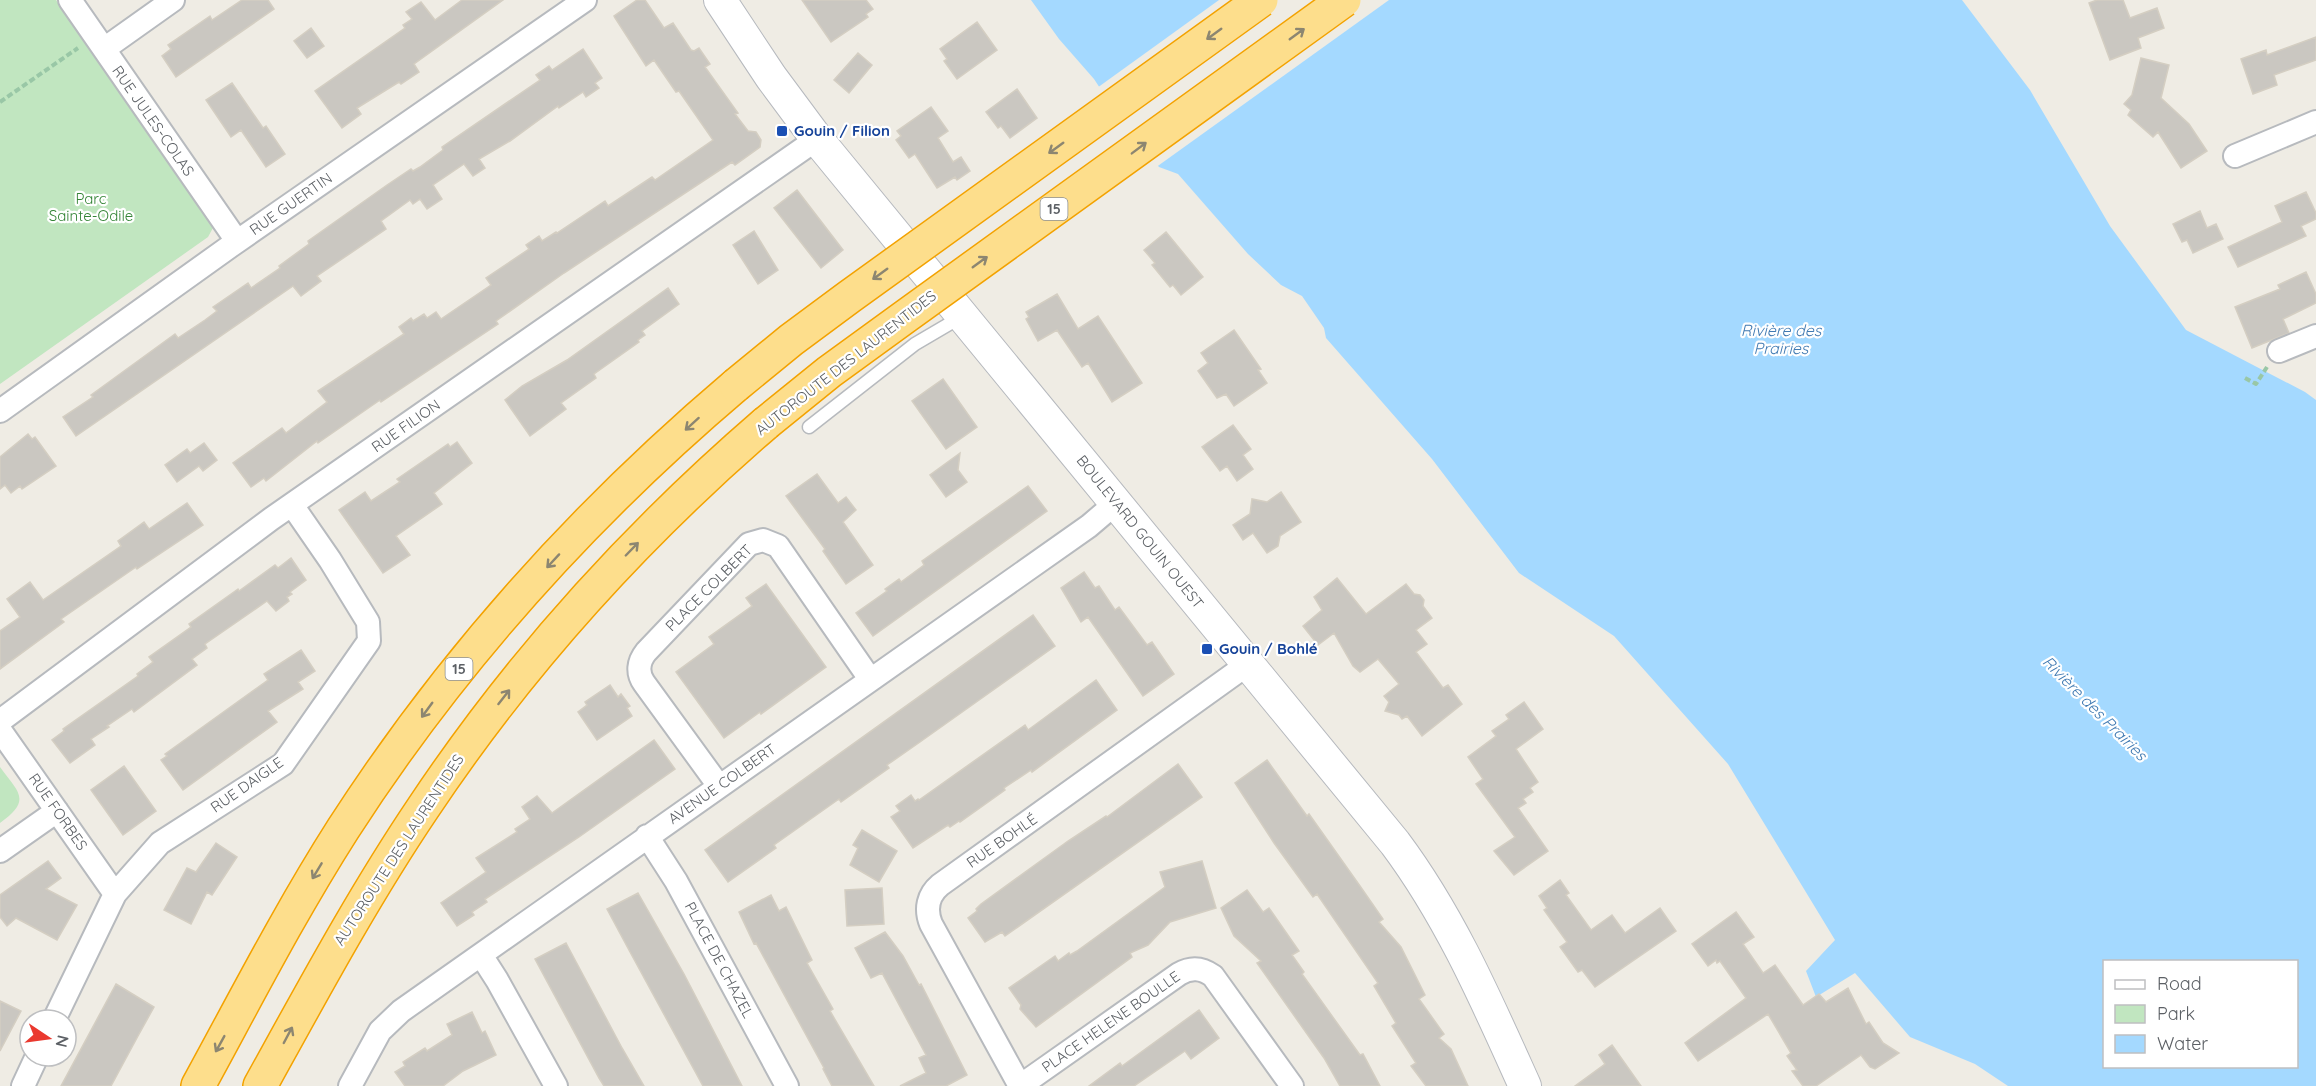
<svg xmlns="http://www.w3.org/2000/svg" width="2316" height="1086" viewBox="0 0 2316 1086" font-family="Quicksand,sans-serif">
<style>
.green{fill:#c1e6c0}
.water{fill:#a4d9ff;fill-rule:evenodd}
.pier{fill:#efece4}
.building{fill:#cac7c1;stroke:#d4cec2;stroke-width:1.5}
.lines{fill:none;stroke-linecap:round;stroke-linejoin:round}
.lane-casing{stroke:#b7babe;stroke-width:15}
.street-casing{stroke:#b7babe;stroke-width:26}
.secondary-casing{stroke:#b6b9be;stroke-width:34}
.highway-casing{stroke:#f3a200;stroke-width:36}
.path{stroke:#99c7a6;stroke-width:4;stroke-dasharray:6 3;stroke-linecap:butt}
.lane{stroke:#fff;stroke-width:12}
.street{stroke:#fff;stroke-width:22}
.secondary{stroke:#fff;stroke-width:32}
.highway{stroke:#fdde8c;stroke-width:33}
.highway-bridge-casing{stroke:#f3a200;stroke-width:36;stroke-linecap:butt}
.highway-bridge{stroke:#fdde8c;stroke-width:33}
.oneway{stroke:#8c8671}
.transit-dot{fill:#1a4fb4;stroke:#fff;stroke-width:2}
.labels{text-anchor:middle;stroke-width:4.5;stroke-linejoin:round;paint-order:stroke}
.shield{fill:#fff;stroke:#8d9093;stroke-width:1.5}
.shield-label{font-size:14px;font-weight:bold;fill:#5c6065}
.street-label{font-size:15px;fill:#5c6065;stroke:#fff}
.transit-label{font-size:15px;font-weight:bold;fill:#164399;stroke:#fff;text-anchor:start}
.park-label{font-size:15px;fill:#348436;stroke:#fff}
.water-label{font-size:16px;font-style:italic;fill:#407ab2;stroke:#fff}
</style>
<rect width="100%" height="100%" fill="#efece4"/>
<path class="green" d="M0,0H56L214,226L208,237L0,384Z
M0,767C19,793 32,800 0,823Z"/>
<path class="water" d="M1031,0H1962L2030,90L2110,226L2186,330L2305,392L2316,400V1086H2008L1975,1064L1910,1037L1855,973L1816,997L1806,971L1835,940L1728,764L1614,636L1519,573L1432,459L1326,338L1324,328L1302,296L1281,285L1248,254L1178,174L1159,167L1119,117L1094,79L1059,39ZM2104,962H2296V1066H2104Z"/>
<path class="pier" d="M1219,0H1389L1155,168L1117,119L1097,88Z"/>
<path class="building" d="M242,0H268L274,9L176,77L162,56L171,49L168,45L210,16L212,20Z
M462,0H503L414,64L419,72L401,84L399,82L357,108L361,114L342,128L315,91L405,28L403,25L412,19L406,12L421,2L435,20Z
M637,0H645L664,28L673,23L691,50L694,51L699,48L710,64L705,67L738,113L735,114L748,131L756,132L761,140L760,147L735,165L732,162L564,273L496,321L498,324L381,402L380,400L318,443L317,441L266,481L264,478L251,487L233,463L282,428L286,433L327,402L318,391L404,334L399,327L411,318L413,321L424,314L427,318L436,312L441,319L491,285L486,278L529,249L526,245L539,236L542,241L556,232L557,233L605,201L608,206L652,177L655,180L713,140L679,91L676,92L654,60L646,66L615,18L614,16Z
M802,0H866L873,9L866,14L868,17L831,42Z
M2097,0H2123L2130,18L2157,8L2164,28L2138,38L2141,48L2110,60L2089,3Z
M977,22L997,50L957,79L944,61L947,59L940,49Z
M311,28L324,46L307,58L294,41Z
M2316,37V60L2274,75L2277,85L2253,94L2241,59L2266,50L2267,55Z
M583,49L602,78L595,83L599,88L586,97L583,92L559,108L558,106L510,141L479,159L485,168L473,176L464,164L433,185L442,199L427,209L420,199L413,204L410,200L381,221L386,229L317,276L321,281L301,296L293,286L76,436L63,417L93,397L91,395L175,334L178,338L205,320L217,311L213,307L248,283L251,288L280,268L279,266L309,244L308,241L387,185L411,169L413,171L420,167L443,150L442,147L540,80L536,75L549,66L552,70Z
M858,53L872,65L849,93L834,80Z
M2141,58L2169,65L2161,98L2189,124L2207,151L2181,168L2158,132L2153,137L2128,115L2131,110L2124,104L2132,95Z
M232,83L263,128L266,126L285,154L266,167L241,130L231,137L206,100Z
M1017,89L1037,118L1010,138L1001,126L998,128L986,112Z
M931,107L948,131L938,138L953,162L961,157L970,171L957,180L955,177L937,188L915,154L909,158L896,140L901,136L897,131Z
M797,190L843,250L821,268L774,208Z
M2306,192L2316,213V219L2301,226L2306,236L2238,267L2228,247L2282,222L2275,206Z
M2200,211L2207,228L2216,224L2223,239L2193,253L2187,240L2182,242L2173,224Z
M754,231L778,270L758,284L733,245Z
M1166,232L1203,277L1181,295L1173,285L1170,287L1152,265L1155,263L1144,250Z
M2306,272L2316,294V303L2283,319L2289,333L2252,348L2235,307L2280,289L2278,285Z
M668,288L679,304L642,331L645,335L638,340L639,342L594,374L596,378L561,403L566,409L530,436L505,400L522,386L567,360Z
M1057,294L1078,329L1098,316L1142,383L1112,402L1088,363L1082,367L1057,330L1038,341L1026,319L1029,317L1026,312Z
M1234,330L1261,369L1258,370L1267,383L1234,406L1226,394L1217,398L1198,371L1208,363L1201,353Z
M943,379L977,427L946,449L912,401Z
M1233,425L1251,449L1243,455L1253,469L1237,481L1227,466L1220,471L1202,447Z
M28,434L32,439L35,437L56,466L22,489L20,486L11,493L5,485L0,489V457Z
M457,442L472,463L434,493L442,504L396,536L410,555L383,573L339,510L365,492L371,501L400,482L397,479L448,444L450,447Z
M204,443L217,460L203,471L199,466L177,482L165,465L187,449L190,453Z
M960,453L958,470L967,482L946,497L930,475Z
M817,474L838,503L846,497L856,510L843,522L873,565L846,584L823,551L825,549L786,496Z
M1028,486L1047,511L873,636L856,613L887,591L885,589L899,579L901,582L924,565L922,561Z
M1281,492L1301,522L1280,536L1278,546L1267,553L1253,533L1243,540L1233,525L1250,514L1252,499L1267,502Z
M187,503L203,525L137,569L136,567L61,619L64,622L0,669V631L20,617L7,599L30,582L43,600L121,546L118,541L144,522L149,529Z
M291,558L306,580L290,592L292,594L287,597L289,601L276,611L267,601L205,644L207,648L192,659L197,665L134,712L132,709L107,726L109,727L91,739L95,745L70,763L52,740L64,731L63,729L138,676L137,674L153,662L149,657L191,627L189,624L238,589L239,591L275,565L278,568Z
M1084,572L1095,588L1099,586L1115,610L1119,607L1147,645L1152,642L1174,674L1143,696L1088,617L1081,622L1061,588Z
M1337,578L1366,614L1406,584L1414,594L1420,595L1424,600L1423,606L1432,618L1416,630L1427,644L1416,652L1443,688L1448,685L1462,704L1422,736L1407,716L1402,719L1399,715L1385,711L1389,702L1384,696L1399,684L1378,659L1360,672L1353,666L1334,633L1318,645L1303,626L1322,610L1314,597Z
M766,584L826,667L761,714L760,712L724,738L676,672L714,644L709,637L752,606L746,598Z
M1033,615L1055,646L920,742L887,765L889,768L841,802L839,799L774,845L776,848L728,882L705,850Z
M301,650L315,671L298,682L303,689L268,711L277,722L183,790L161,760L167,756L165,754L268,680L264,674Z
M1096,680L1117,710L1032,772L1031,770L1004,788L1005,790L960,822L959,821L950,827L948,825L913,848L891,817L900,811L896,806L911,795L915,801L918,799L919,800L1025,725L1028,730Z
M610,685L618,697L621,694L630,706L627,708L632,716L597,740L578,712L587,705L585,702Z
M1524,702L1543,729L1516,749L1538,782L1530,788L1533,792L1523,799L1526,803L1518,808L1548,851L1514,875L1494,851L1515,837L1476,784L1483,779L1468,757L1496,736L1492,731L1509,719L1506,715Z
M654,740L675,769L579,837L485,899L487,902L472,912L474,915L457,926L441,903L486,872L476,858L517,832L515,829L530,819L522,807L537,796L552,813Z
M1267,760L1307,816L1309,814L1360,886L1383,919L1379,922L1401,947L1425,995L1419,999L1444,1034L1439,1038L1451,1049L1468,1086H1426L1411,1066L1416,1063L1392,1026L1396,1023L1374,986L1378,983L1317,894L1313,897L1274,843L1235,783Z
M1178,764L1202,797L1005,936L1002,932L985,942L968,918L977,911L976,909L981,904L1068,841L1106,816L1107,817Z
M124,766L156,811L123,835L91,790Z
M862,830L897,851L879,882L850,865L858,848L853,845Z
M216,843L237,857L212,895L207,892L191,924L164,910L187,868L196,872Z
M48,861L61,878L46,889L77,905L57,940L16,918L7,926L0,917V895Z
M1202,861L1216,908L1170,922L1148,945L1130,953L1132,957L1036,1027L1020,1009L1021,1005L1009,988L1055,956L1058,961L1069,953L1070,955L1077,951L1165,887L1160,872Z
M1560,880L1569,893L1566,895L1591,930L1612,915L1625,933L1660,908L1676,931L1595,987L1582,970L1578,972L1560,947L1567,942L1544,910L1547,908L1539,896Z
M882,888L884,924L847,926L845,890Z
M1247,890L1263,912L1269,908L1299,951L1292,955L1304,972L1302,974L1360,1055L1363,1054L1380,1086H1340L1324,1058L1257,963L1261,961L1234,936L1221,908Z
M638,893L684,974L742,1086H703L630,952L607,909Z
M771,895L779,911L786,907L812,960L807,963L833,1009L830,1011L874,1086H832L823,1069L824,1068L756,943L754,944L739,912Z
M1736,912L1754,937L1743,944L1763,973L1775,965L1803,1005L1819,994L1826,1002L1848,988L1866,1024L1869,1022L1883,1043L1899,1053L1875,1069L1870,1067L1861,1055L1816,1086H1803L1792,1071L1797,1070L1787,1056L1791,1053L1768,1014L1698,1061L1685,1043L1746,998L1720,961L1717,963L1716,960L1708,966L1692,944Z
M885,932L903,956L919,985L921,984L967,1075L946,1086H900L926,1073L919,1058L926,1055L882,973L871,978L855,948Z
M566,943L622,1048L644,1086H604L599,1078L535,959Z
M116,984L154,1007L138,1036L111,1086H61Z
M0,1001L21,1011L0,1051Z
M1199,1010L1219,1038L1191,1059L1185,1051L1134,1086H1089L1120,1063L1122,1066Z
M472,1012L482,1033L485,1031L496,1055L463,1071L443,1086H405L395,1072L405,1066L403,1062L425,1048L427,1051L452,1035L447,1024Z
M1612,1045L1641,1086H1575L1605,1064L1599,1055Z"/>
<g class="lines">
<g class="lane-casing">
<path id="lane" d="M809,427L915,344L961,317"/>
</g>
<g class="street-casing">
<path id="street" d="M70,0L237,241
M104,49L173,0
M2235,156L2316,122
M2279,351L2316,336
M0,411L232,245L585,0
M0,721L271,519L817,139
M0,730L115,894
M719,786L644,683C637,673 638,662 646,652L749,544L763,540L778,546L870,679
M647,836L676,881L787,1086
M0,851L57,811
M481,955L497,980L556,1086
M54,1020L115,894L160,843L283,764L369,641L368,622L330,560L292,505
M23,1086L37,1056
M350,1086L380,1031L401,1011L1089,526L1116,503
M1020,1086L931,924C925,909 928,895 940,885L1248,664
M1020,1086L1179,974C1191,967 1202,968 1213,976L1292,1086"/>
</g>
<g class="secondary-casing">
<path id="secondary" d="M720,0L771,77L817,139L1395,843C1451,918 1487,1002 1525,1086"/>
</g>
<g class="highway-casing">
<path id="highway" d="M198,1086C245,1000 290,912 343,829C450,663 585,513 736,385
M260,1086C312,992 363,897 423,808C519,664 635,536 766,423"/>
</g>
<path class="path" d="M0,102L78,48
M2245,378L2256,384L2267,367"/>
<use href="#lane" class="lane"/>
<use href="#street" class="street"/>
<use href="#secondary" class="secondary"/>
<use href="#highway" class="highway"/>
<g class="highway-bridge-casing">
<path id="highway-bridge" d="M736,385L791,340L849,297L1261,0
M766,423L829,372L906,316L1344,0"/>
</g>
<use href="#highway-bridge" class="highway-bridge"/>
</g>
<defs><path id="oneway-shaft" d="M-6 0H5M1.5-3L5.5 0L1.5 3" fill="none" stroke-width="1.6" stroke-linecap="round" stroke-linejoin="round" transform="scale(1.5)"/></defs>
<g class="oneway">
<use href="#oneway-shaft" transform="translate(1214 34) rotate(144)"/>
<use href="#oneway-shaft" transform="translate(1297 34) rotate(-36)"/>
<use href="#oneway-shaft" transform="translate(1056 148) rotate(144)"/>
<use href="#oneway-shaft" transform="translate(1139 148) rotate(-37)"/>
<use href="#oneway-shaft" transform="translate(980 262) rotate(-36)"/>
<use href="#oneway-shaft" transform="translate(880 274) rotate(144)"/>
<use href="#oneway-shaft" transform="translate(692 424) rotate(138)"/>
<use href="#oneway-shaft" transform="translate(632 549) rotate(-46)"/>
<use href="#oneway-shaft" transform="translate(553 561) rotate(133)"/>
<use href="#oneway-shaft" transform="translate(504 697) rotate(-52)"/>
<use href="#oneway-shaft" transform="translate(427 710) rotate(126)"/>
<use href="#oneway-shaft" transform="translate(317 871) rotate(121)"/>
<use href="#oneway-shaft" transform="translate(288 1035) rotate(-62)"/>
<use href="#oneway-shaft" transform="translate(220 1044) rotate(119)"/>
</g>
<g class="transit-dot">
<rect x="776" y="125" width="12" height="12" rx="3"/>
<rect x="1201" y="643" width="12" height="12" rx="3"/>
</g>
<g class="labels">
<g class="shield">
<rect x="1040.5" y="198" width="27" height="22" rx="4.5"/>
<rect x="445.5" y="658" width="27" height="22" rx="4.5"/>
</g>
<g class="shield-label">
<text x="1054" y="214">15</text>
<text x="459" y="674">15</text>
</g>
<g class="street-label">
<text transform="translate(153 121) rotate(55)" y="5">RUE JULES-COLAS</text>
<text transform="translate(291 204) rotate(-35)" y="5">RUE GUERTIN</text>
<text transform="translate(846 363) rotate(-38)" y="5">AUTOROUTE DES LAURENTIDES</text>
<text transform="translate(406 426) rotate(-35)" y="5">RUE FILION</text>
<text transform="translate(1140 532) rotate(51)" y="5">BOULEVARD GOUIN OUEST</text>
<text transform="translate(709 588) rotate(-45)" y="5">PLACE COLBERT</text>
<text transform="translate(722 784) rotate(-35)" y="5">AVENUE COLBERT</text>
<text transform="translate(247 785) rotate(-35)" y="5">RUE DAIGLE</text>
<text transform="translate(58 812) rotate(55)" y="5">RUE FORBES</text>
<text transform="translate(1002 841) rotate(-35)" y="5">RUE BOHLÉ</text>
<text transform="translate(399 850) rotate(-57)" y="5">AUTOROUTE DES LAURENTIDES</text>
<text transform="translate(719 960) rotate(62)" y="5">PLACE DE CHAZEL</text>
<text transform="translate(1111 1022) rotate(-35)" y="5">PLACE HELENE BOULLE</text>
</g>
<g class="transit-label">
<text x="794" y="136">Gouin / Filion</text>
<text x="1219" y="654">Gouin / Bohlé</text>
</g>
<g class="park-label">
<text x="91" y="204">Parc<tspan x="91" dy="17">Sainte-Odile</tspan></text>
</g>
<g class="water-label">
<text x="1781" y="336">Rivière des<tspan x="1781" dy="18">Prairies</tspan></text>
<text transform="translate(2095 708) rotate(45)" y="6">Rivière des Prairies</text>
</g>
</g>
<rect x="2103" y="960" width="195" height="108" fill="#ffffff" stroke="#bebfc1" stroke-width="1.5"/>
<rect x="2115" y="980" width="30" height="9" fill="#ffffff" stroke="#bebfc1" stroke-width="1.5"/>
<text x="2157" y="990" font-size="18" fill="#5c6065">Road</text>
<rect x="2115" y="1005" width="30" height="18" fill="#c1e6c0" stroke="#bebfc1" stroke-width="1.5"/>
<text x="2157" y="1020" font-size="18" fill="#5c6065">Park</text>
<rect x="2115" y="1035" width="30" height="18" fill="#a4d9ff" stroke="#bebfc1" stroke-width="1.5"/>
<text x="2157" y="1050" font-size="18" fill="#5c6065">Water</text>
<g transform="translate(48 1038) rotate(103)"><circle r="28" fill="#ffffff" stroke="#bebfc1" stroke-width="1.5"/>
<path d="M0-4.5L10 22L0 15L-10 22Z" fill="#ea392f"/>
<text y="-9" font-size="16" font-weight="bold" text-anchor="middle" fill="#5c6065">N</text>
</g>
</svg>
